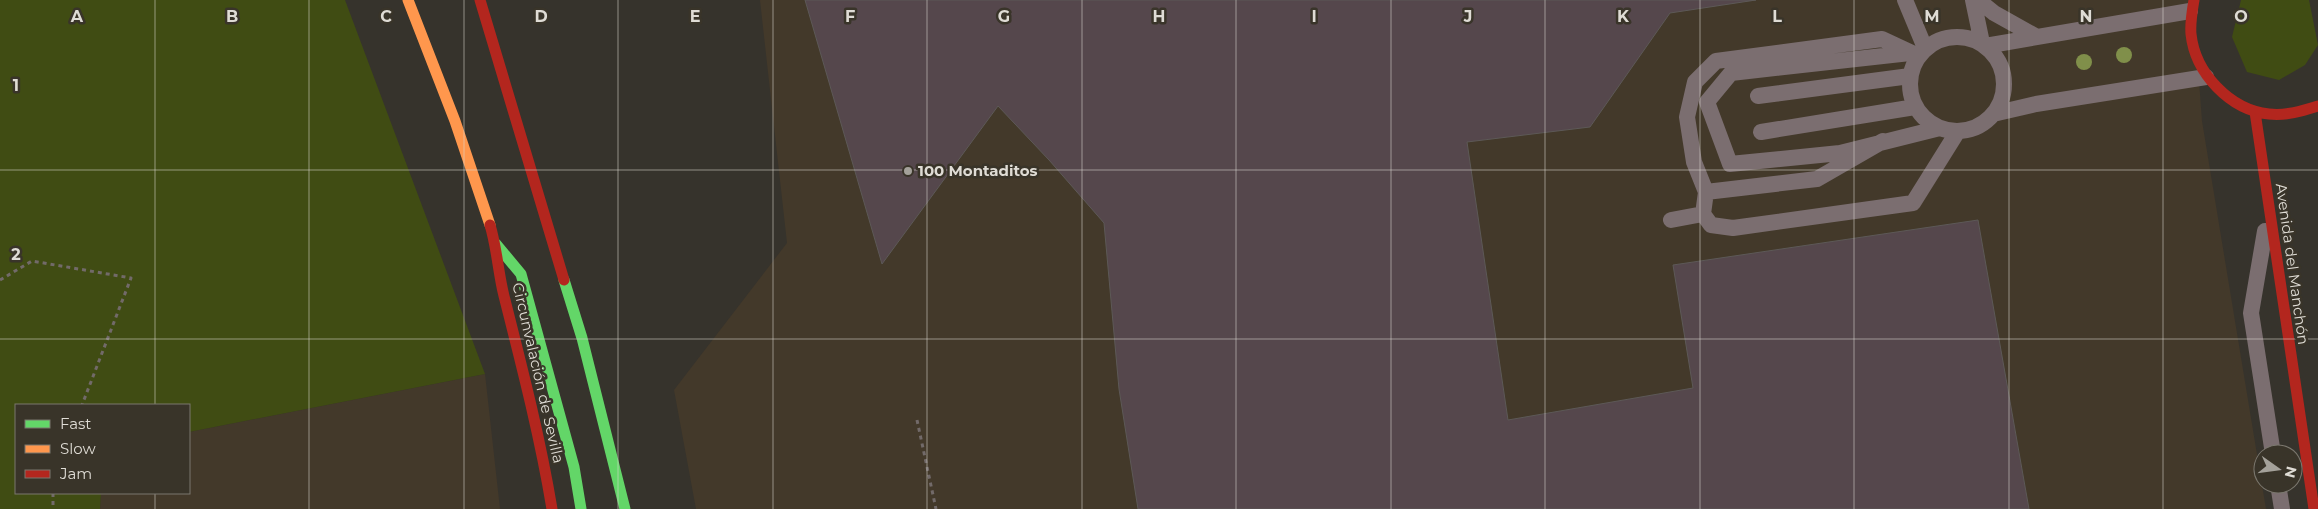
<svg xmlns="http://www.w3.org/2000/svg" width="2318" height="509" viewBox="0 0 2318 509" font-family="Montserrat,sans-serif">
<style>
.commercial{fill:#43392a}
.green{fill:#404c13}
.building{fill:#55474c;stroke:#5d5957}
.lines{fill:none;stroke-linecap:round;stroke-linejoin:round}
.path{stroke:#726a69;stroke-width:3;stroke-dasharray:4 4;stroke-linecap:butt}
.lane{stroke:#7b6e70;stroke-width:16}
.fast{stroke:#63d668;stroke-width:11}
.slow{stroke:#ff974d;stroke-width:11}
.jam{stroke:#b3261e;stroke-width:11}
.tree{fill:#808f4a}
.grid{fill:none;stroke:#dfdcd5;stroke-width:1;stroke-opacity:0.55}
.poi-dot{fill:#a4a19a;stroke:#393429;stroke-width:2}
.labels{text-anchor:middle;stroke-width:5;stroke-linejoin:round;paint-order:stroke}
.poi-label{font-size:15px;font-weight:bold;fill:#dfdcd5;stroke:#393429;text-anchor:start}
.street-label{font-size:15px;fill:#dfdcd5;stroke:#393429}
.grid-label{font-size:16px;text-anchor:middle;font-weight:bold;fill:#dfdcd5;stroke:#393429;stroke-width:5;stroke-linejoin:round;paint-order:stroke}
</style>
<rect width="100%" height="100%" fill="#36332c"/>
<path class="commercial" d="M760,0H2193L2202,121L2266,509H696L674,390L787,243Z
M485,374L500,509H100L101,493H189V432Z"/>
<path class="green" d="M0,0H345L485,374L189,432V405H16V493H101L100,509H0Z
M2241,0H2309L2318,45L2305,65L2279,80L2247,72L2232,37Z"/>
<path class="building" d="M805,0H1756L1670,13L1590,127L1467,142L1508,420L1693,388L1673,265L1978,220L2029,509H1138L1119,389L1104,223L1049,160L998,106L882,264Z"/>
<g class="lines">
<path class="path" d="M0,280L32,261L131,278L82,405
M917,420L936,509
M53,493V509"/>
<path class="lane" d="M1905,0L1925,48
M1973,0L1982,43
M1978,0L1994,13L2037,37
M1910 84a47 47 0 1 1 94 0a47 47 0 1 1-94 0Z
M1985,46L2190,11
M1910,53L1731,73L1707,102L1730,164L1840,153L1940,128
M1758,96L1910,76
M1993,114L2036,104L2206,77
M1761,132L1915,107
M1883,141L1817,179L1706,192L1694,162L1687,117L1695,82L1716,61L1882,39L1912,53
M1706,192L1703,214L1711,225L1733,228L1913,203L1958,131
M1671,220L1703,214
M2265,231L2251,313L2273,454
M2278,484L2282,509"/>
<path class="fast" d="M496,244L521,274L574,467L581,509
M564,280L582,338L625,509"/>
<path class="slow" d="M408,0L455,121L490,225"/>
<path class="jam" d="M480,0L564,280
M2194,0C2192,12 2190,23 2191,34C2195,73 2230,110 2269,114C2286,116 2302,111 2318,106
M2255,112L2314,509
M490,225C497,248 498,272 504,296C522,367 540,437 552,509"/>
</g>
<g class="tree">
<circle cx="2124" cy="55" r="8"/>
<circle cx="2084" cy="62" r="8"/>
</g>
<path class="grid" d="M155,0V405M309,0V509M464,0V509M618,0V509M773,0V509M927,0V509M1082,0V509M1236,0V509M1391,0V509M1545,0V509M1700,0V509M1854,0V509M2009,0V509M2163,0V509M0,170H2318M0,339H2318M155,493V509"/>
<circle class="poi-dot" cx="908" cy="171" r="5"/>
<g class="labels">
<g class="poi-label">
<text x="918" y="176">100 Montaditos</text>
</g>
<g class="street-label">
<text transform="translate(2292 264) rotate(82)" y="5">Avenida del Manchón</text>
<text transform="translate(538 373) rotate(77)" y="5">Circunvalación de Sevilla</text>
</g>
</g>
<g class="grid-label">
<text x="77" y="22">A</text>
<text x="232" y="22">B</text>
<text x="386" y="22">C</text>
<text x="541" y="22">D</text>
<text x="695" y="22">E</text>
<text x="850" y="22">F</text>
<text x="1004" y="22">G</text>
<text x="1159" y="22">H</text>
<text x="1314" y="22">I</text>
<text x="1468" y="22">J</text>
<text x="1623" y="22">K</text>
<text x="1777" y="22">L</text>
<text x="1932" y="22">M</text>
<text x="2086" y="22">N</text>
<text x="2241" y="22">O</text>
<text x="16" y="91">1</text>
<text x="16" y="260">2</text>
</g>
<rect x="15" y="404" width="175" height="90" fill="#393429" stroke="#7b776e"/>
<rect x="25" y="420" width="25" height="8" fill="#63d668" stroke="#7b776e"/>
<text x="60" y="429" font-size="15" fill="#dfdcd5">Fast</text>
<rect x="25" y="445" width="25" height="8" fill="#ff974d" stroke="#7b776e"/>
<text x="60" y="454" font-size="15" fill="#dfdcd5">Slow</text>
<rect x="25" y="470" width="25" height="8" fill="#b3261e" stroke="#7b776e"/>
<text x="60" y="479" font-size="15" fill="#dfdcd5">Jam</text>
<g transform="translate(2278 469) rotate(104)"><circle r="24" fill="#393429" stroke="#7b776e"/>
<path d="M0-4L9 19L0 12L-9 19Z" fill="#a4a19a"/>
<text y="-8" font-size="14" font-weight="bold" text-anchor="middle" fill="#dfdcd5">N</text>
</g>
</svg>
